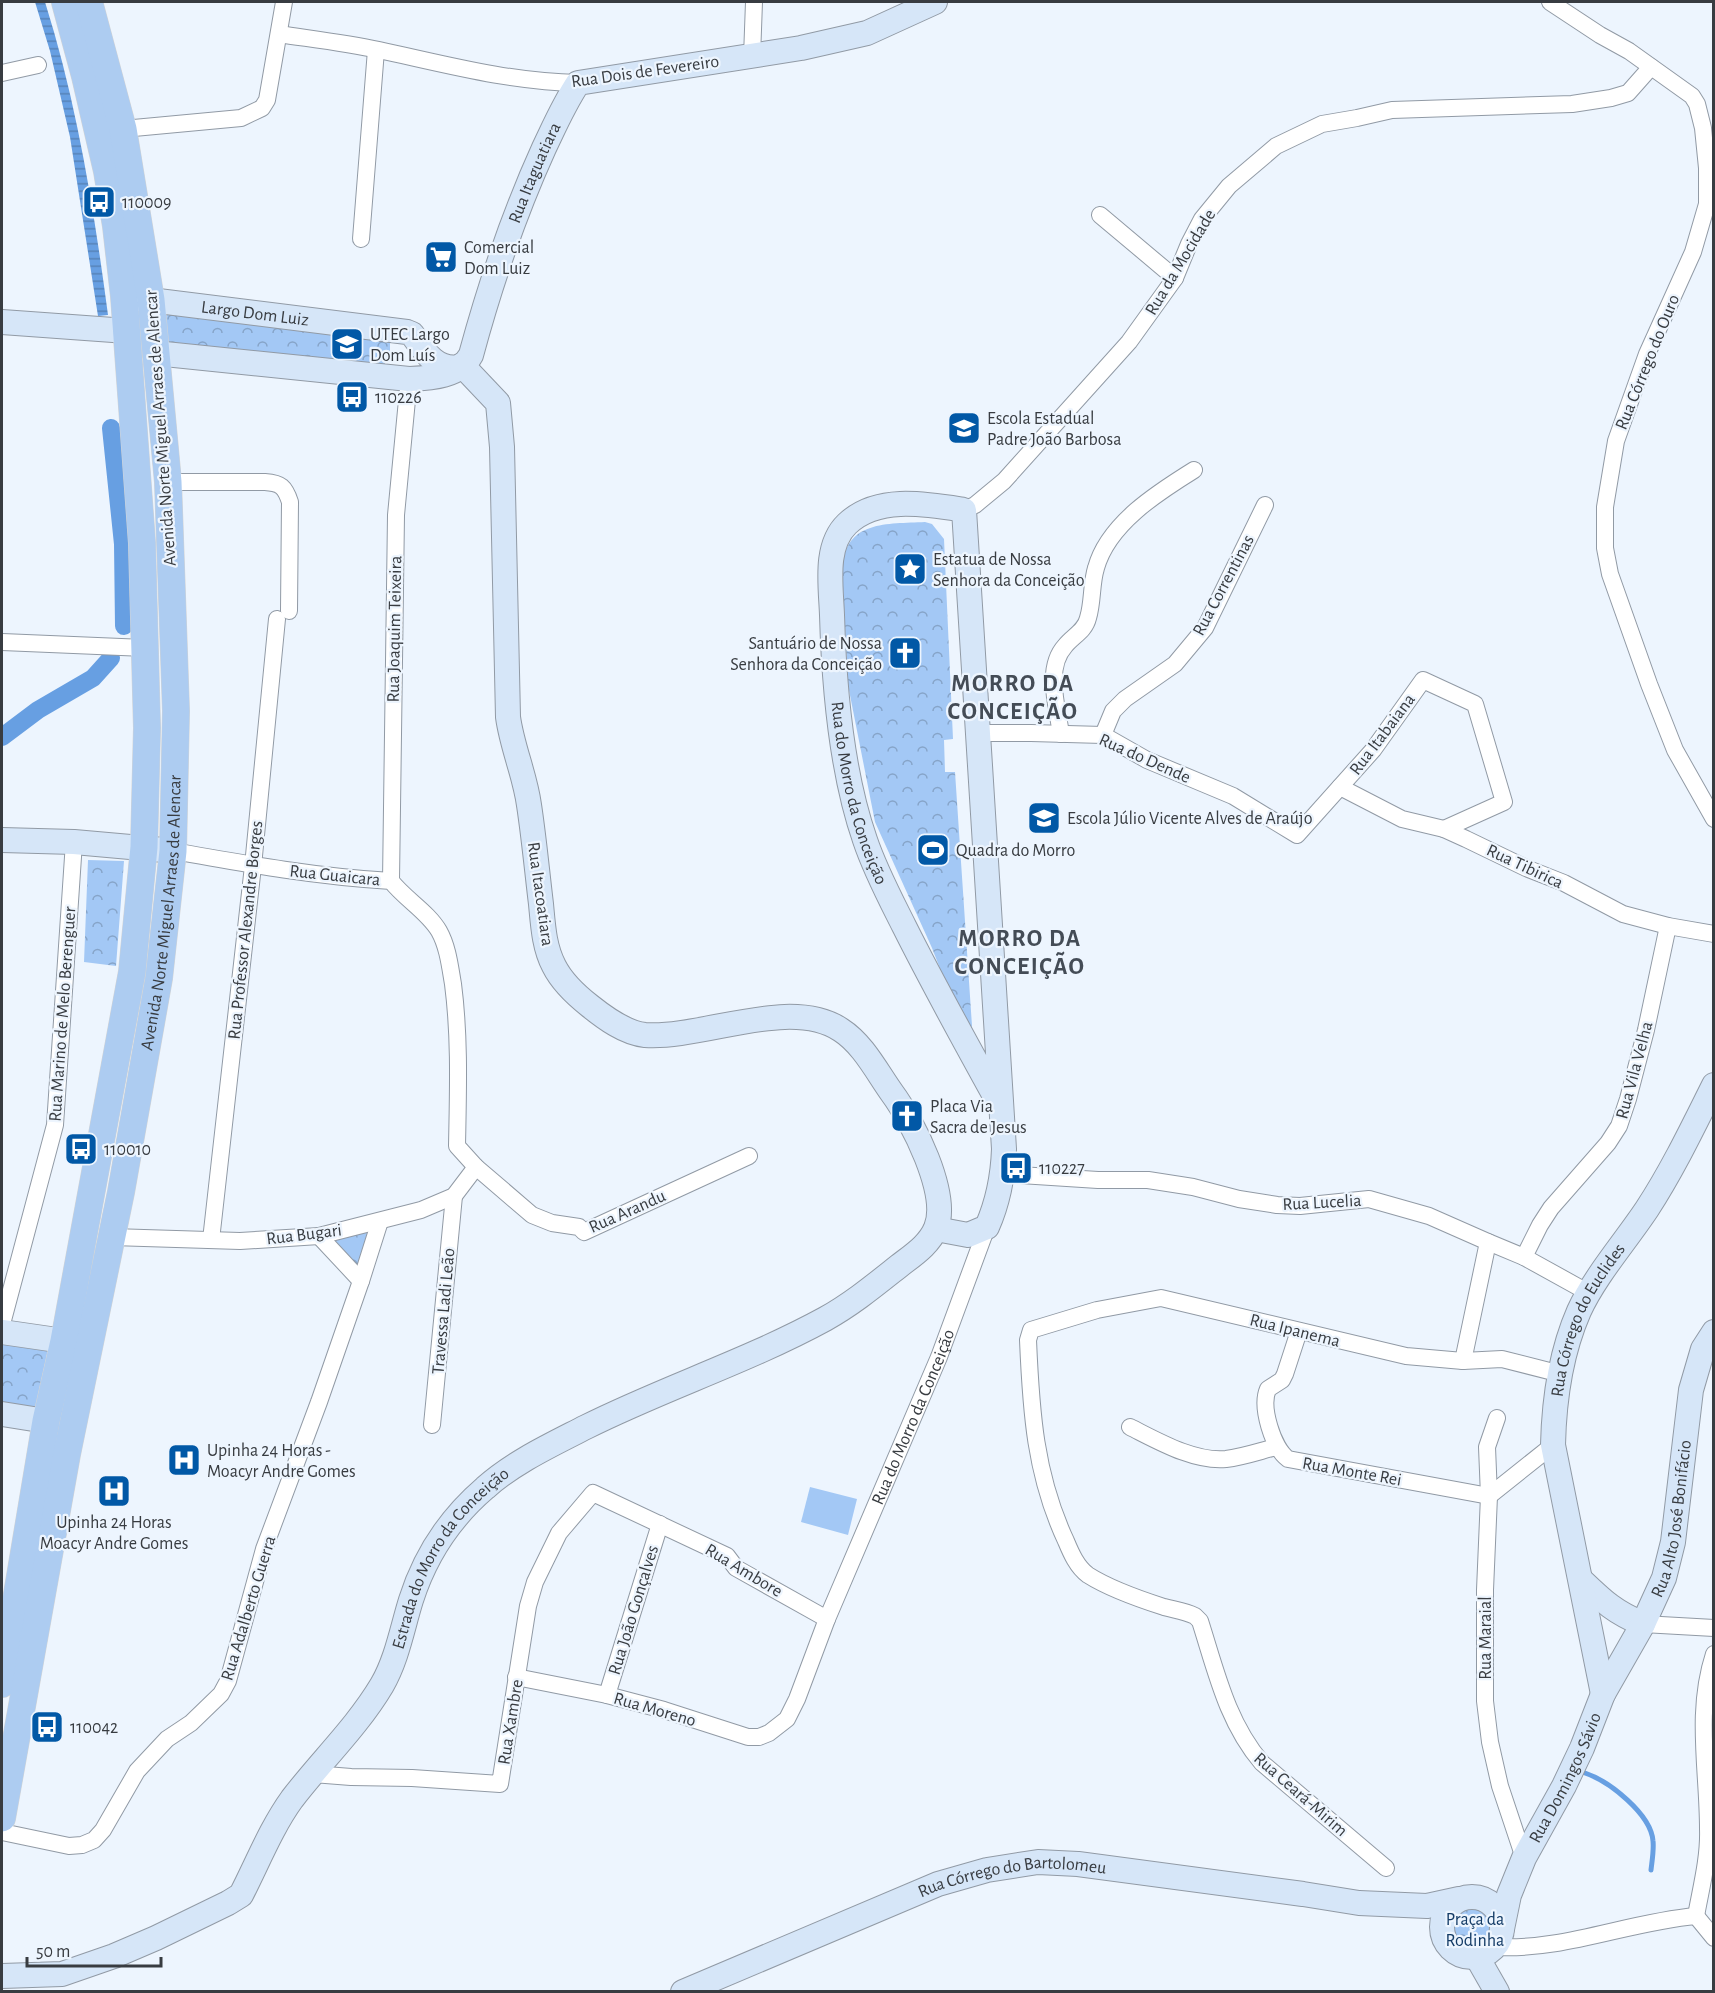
<svg xmlns="http://www.w3.org/2000/svg" width="1715" height="1993" viewBox="0 0 1715 1993" font-family="'Alegreya Sans',sans-serif">
<style>
.grass{fill:#a3c8f5}
.park{fill:url(#park-crowns)}
.water{fill:url(#water-rules)}
.lines{fill:none;stroke-linecap:round;stroke-linejoin:round}
.stream{stroke:#679fe2;stroke-width:5}
.canal{stroke:#679fe2;stroke-width:18}
.street-casing{stroke:#919aa5;stroke-width:18}
.secondary-casing{stroke:#919aa5;stroke-width:26}
.primary-casing{stroke:#d3d4d5;stroke-width:28}
.street{stroke:#fff;stroke-width:16}
.secondary{stroke:#d6e6f8;stroke-width:24}
.primary{stroke:#adccf1;stroke-width:27}
.labels{text-anchor:middle;stroke-width:4.5;stroke-linejoin:round;paint-order:stroke}
.street-label{font-size:18px;fill:#383c41;stroke:#edf5fe}
.poi-label{font-size:18px;fill:#383c41;stroke:#edf5fe;text-anchor:start}
.park-label{font-size:18px;fill:#133b66;stroke:#edf5fe}
.district-label{font-size:24px;font-weight:bold;letter-spacing:1.5px;fill:#444c56;stroke:#edf5fe}
</style>
<defs>
<pattern id="park-crowns" width="20" height="18" patternUnits="userSpaceOnUse" patternTransform="scale(1.5)"><rect width="20" height="18" fill="#a3c8f5"/><path d="M2 6a3 3 0 1 1 6 0M12 15a3 3 0 1 1 6 0" fill="none" stroke="#86a4c8"/></pattern>
<pattern id="water-rules" width="6" height="5" patternUnits="userSpaceOnUse" patternTransform="scale(1.5)"><rect width="6" height="5" fill="#679fe2"/><path d="M0 2.5h6" fill="none" stroke="#5683b9"/></pattern>
</defs>
<rect width="100%" height="100%" fill="#edf5fe"/>
<path class="grass" d="M810,1487L857,1499L848,1535L801,1522Z"/>
<path class="park" d="M160,310L390,339V354L384,365L162,346Z
M925,522L932,524L944,539L953,739L944,740L945,772H955L972,1026L970,1029L962,1025L932,948L875,822L848,685L842,569C845,520 887,524 925,522Z
M88,860L124,861L116,966L84,962Z
M372,1228L358,1273L329,1239Z
M2,1343L48,1350L35,1409L2,1404Z
M1453 1929a22 22 0 1 1 44 0a22 22 0 1 1-44 0Z"/>
<path class="water" d="M35,2H45C77,103 94,210 108,315L98,316L70,137L50,51Z"/>
<g class="lines">
<path class="stream" d="M1585,1773C1609,1781 1651,1814 1653,1841C1654,1850 1652,1861 1651,1870"/>
<path class="canal" d="M111,428L123,544L124,626
M2,737L38,710L93,678L111,658"/>
<g class="street-casing">
<g id="street">
<path d="M1550,2L1600,35L1629,51L1692,96L1697,104L1703,128L1707,168V204L1693,252L1647,354L1616,441L1605,507V548L1610,574L1649,684L1675,750L1714,819"/>
<path d="M279,34C312,39 346,43 379,50C444,64 510,82 578,83"/>
<path d="M752,57L754,2"/>
<path d="M2,73L38,65"/>
<path d="M123,129L241,118L262,108L267,100L284,2"/>
<path d="M1100,215L1175,278"/>
<path d="M361,239L376,50"/>
<path d="M168,482H265C281,483 285,487 290,502L289,611"/>
<path d="M964,510L975,505L1004,481L1129,342L1175,278L1189,244L1202,219L1229,186L1276,146L1322,124L1357,118L1392,110L1572,104L1611,98L1628,93L1651,67"/>
<path d="M2,642L145,648"/>
<path d="M979,733H1031L1103,735L1147,760L1233,796L1297,835L1373,750L1423,680L1475,704L1504,802L1444,829"/>
<path d="M1061,734C1057,706 1045,668 1065,646C1073,636 1085,631 1088,618C1093,602 1091,584 1096,568C1108,524 1157,493 1194,470"/>
<path d="M1103,735L1113,711L1125,699L1175,664L1205,628L1265,505"/>
<path d="M1340,787L1402,819L1444,829L1466,839L1526,868L1564,883L1623,914L1668,926L1714,934"/>
<path d="M173,851C246,864 318,877 391,881C405,899 428,912 439,931C448,947 450,967 453,984C460,1038 458,1092 457,1146L476,1167L532,1215L552,1223L579,1227L584,1232L749,1156"/>
<path d="M391,881L396,515L409,379"/>
<path d="M1003,1174L1098,1180H1148L1193,1187L1239,1199L1277,1205L1300,1206L1369,1199L1429,1216L1488,1242L1524,1257L1589,1293"/>
<path d="M112,1237L240,1241L319,1236L421,1210L454,1196L476,1167"/>
<path d="M211,1240L253,866L277,619"/>
<path d="M1524,1257L1540,1225L1551,1208L1608,1143L1619,1126L1628,1099L1646,1030L1668,926"/>
<path d="M361,1281L380,1221"/>
<path d="M2,1324L55,1125L74,842"/>
<path d="M1299,1331L1285,1374L1282,1380L1268,1389C1260,1407 1273,1448 1288,1459L1489,1496"/>
<path d="M1463,1361L1488,1242"/>
<path d="M1497,1418L1487,1447L1489,1496L1485,1590V1701L1490,1742L1500,1786L1524,1858"/>
<path d="M432,1425L454,1196"/>
<path d="M1130,1427C1158,1441 1194,1462 1226,1459C1243,1457 1260,1451 1276,1447"/>
<path d="M1489,1496L1553,1445"/>
<path d="M1643,1624L1714,1628"/>
<path id="s1" d="M516,1677L607,1695L664,1710L748,1737H759L769,1733L787,1719L797,1699L827,1619L939,1357L987,1227"/>
<path d="M607,1695L660,1524"/>
<path d="M313,1774L351,1777L412,1778L500,1784L528,1606L535,1582L559,1533L593,1493L727,1556L736,1568L827,1619"/>
<path d="M2,1832L69,1846L82,1845L94,1840L103,1830L137,1771L167,1739L191,1723L221,1694L228,1681L264,1549L319,1402L361,1281L319,1236"/>
<path d="M1386,1868L1262,1763C1227,1722 1216,1671 1200,1621L1195,1616C1185,1611 1175,1610 1164,1607C1139,1599 1110,1589 1088,1575C1077,1567 1071,1553 1066,1541C1035,1475 1031,1411 1028,1340L1031,1330L1097,1310L1161,1298L1406,1356L1463,1361L1502,1359L1561,1374"/>
<path d="M1696,1916C1701,1888 1709,1858 1708,1829C1708,1770 1695,1712 1714,1654"/>
<path d="M1696,1916L1714,1938"/>
<path d="M1495,1947C1563,1951 1628,1922 1696,1916"/>
</g>
</g>
<g class="secondary-casing">
<g id="secondary">
<path id="s2" d="M134,298L407,332L412,334C424,351 436,371 459,367"/>
<path d="M2,322L127,331"/>
<path id="s3" d="M155,353L409,379C431,378 459,377 471,355C490,285 514,214 544,148C555,125 564,104 578,83L801,48L867,33L935,2"/>
<path d="M2,840L74,842L164,850"/>
<path id="s4" d="M936,1229L968,1235L987,1227C998,1202 1003,1177 1004,1149L964,510C926,504 877,495 847,524C824,546 831,586 832,615C834,685 842,774 865,840C875,870 890,898 904,926C935,988 968,1047 1001,1107"/>
<path d="M2,1332L64,1341"/>
<path d="M2,1414L46,1421"/>
<path d="M1581,1580C1603,1601 1614,1612 1643,1624"/>
<path id="s5" d="M1603,1694L1553,1445C1554,1401 1561,1352 1579,1311C1595,1276 1625,1242 1647,1209C1673,1169 1693,1127 1714,1085"/>
<circle cx="1472" cy="1927" r="30"/>
<path id="s6" d="M1502,1929L1509,1895L1524,1858L1564,1786L1582,1748L1603,1694L1643,1624L1664,1578L1673,1542L1691,1390L1703,1349L1714,1332"/>
<path d="M1477,1957L1497,1992"/>
<path id="s7" d="M2,1976L62,1974L114,1956L156,1938L228,1903L241,1895C257,1864 271,1828 292,1799C321,1761 357,1727 382,1685C397,1659 402,1629 411,1600C425,1556 450,1518 485,1488C514,1462 551,1445 586,1427C664,1388 748,1361 825,1319C852,1304 875,1285 899,1266C913,1255 929,1245 936,1228C950,1194 912,1120 892,1093C877,1072 863,1044 841,1030C790,996 704,1039 645,1035C625,1033 605,1018 590,1006C576,995 562,982 554,966C544,947 543,925 541,904C537,871 534,838 529,805C525,775 512,747 508,717L502,447L498,403L462,365"/>
<path id="s8" d="M683,1992L938,1884L987,1870L1038,1862L1078,1864L1303,1894L1359,1903L1427,1906L1459,1899"/>
</g>
</g>
<g class="primary-casing">
<g id="primary">
<path d="M2,1684L46,1421L64,1341L132,972L144,847L147,728L142,543L124,296L116,226L107,171L85,76L65,2"/>
<path id="s9" d="M2,1818L67,1454L121,1192L159,978L173,851L176,711L168,482L151,300L123,129L89,2"/>
</g>
</g>
<use href="#street" class="street"/>
<use href="#secondary" class="secondary"/>
<use href="#primary" class="primary"/>
</g>
<defs>
<g id="bus-square" transform="scale(1.725)"><rect x="-9" y="-9" width="18" height="18" rx="4" fill="#0158a6" stroke="#edf5fe"/><path d="M-5-6H5V4H4V6H2V4H-2V6H-4V4H-5ZM-3.5-4V0h7V-4ZM-3.5 1.2v1.5H-2V1.2ZM2 1.2v1.5H3.5V1.2Z" fill="#fff"/></g>
<g id="supermarket-square" transform="scale(1.725)"><rect x="-9" y="-9" width="18" height="18" rx="4" fill="#0158a6" stroke="#edf5fe"/><path d="M-6-5.5h2.5l.6 2H6L4.5 2H-2.5L-4.4-4H-6ZM-1.5 3.2a1.3 1.3 0 1 0 .1 0ZM3 3.2a1.3 1.3 0 1 0 .1 0Z" fill="#fff"/></g>
<g id="school-square" transform="scale(1.725)"><rect x="-9" y="-9" width="18" height="18" rx="4" fill="#0158a6" stroke="#edf5fe"/><path d="M0-5L7-2L0 1L-7-2ZM-4 1L0 2.5L4 1V4Q0 6-4 4Z" fill="#fff"/></g>
<g id="sight-square" transform="scale(1.725)"><rect x="-9" y="-9" width="18" height="18" rx="4" fill="#0158a6" stroke="#edf5fe"/><path d="M0-6L1.8-2.2L6-1.7L2.9 1.2L3.7 5.4L0 3.3L-3.7 5.4L-2.9 1.2L-6-1.7L-1.8-2.2Z" fill="#fff"/></g>
<g id="church-square" transform="scale(1.725)"><rect x="-9" y="-9" width="18" height="18" rx="4" fill="#0158a6" stroke="#edf5fe"/><path d="M-1.2-6h2.4v3.5h3.3v2.4h-3.3V6h-2.4V-.1h-3.3v-2.4h3.3Z" fill="#fff"/></g>
<g id="stadium-square" transform="scale(1.725)"><rect x="-9" y="-9" width="18" height="18" rx="4" fill="#0158a6" stroke="#edf5fe"/><path d="M0-5a6.5 5 0 1 0 0 10a6.5 5 0 1 0 0-10ZM-3.5-1.8h7v3.6h-7Z" fill="#fff"/></g>
<g id="hospital-square" transform="scale(1.725)"><rect x="-9" y="-9" width="18" height="18" rx="4" fill="#0158a6" stroke="#edf5fe"/><path d="M-5-5h3v3.5h4V-5h3V5h-3V1.5h-4V5h-3Z" fill="#fff"/></g>
</defs>
<g fill-rule="evenodd">
<use href="#bus-square" x="99" y="202"/>
<use href="#supermarket-square" x="441" y="257"/>
<use href="#school-square" x="347" y="344"/>
<use href="#bus-square" x="352" y="397"/>
<use href="#school-square" x="964" y="428"/>
<use href="#sight-square" x="910" y="569"/>
<use href="#church-square" x="905" y="653"/>
<use href="#school-square" x="1044" y="818"/>
<use href="#stadium-square" x="933" y="850"/>
<use href="#church-square" x="907" y="1116"/>
<use href="#bus-square" x="81" y="1149"/>
<use href="#bus-square" x="1016" y="1168"/>
<use href="#hospital-square" x="184" y="1460"/>
<use href="#hospital-square" x="114" y="1491"/>
<use href="#bus-square" x="47" y="1727"/>
</g>
<g class="labels">
<g class="street-label">
<text transform="translate(645 71) rotate(-8)" y="6">Rua Dois de Fevereiro</text>
<text dy="6" stroke="none"><textPath href="#s3" startOffset="518">Rua Itaguatiara</textPath></text>
<text transform="translate(1180 262) rotate(-59)" y="6">Rua da Mocidade</text>
<text dy="6" stroke="none"><textPath href="#s2" startOffset="122">Largo Dom Luiz</textPath></text>
<text transform="translate(1647 362) rotate(-68)" y="6">Rua Córrego do Ouro</text>
<text transform="translate(160 428) rotate(-94)" y="6">Avenida Norte Miguel Arraes de Alencar</text>
<text transform="translate(1223 585) rotate(-62)" y="6">Rua Correntinas</text>
<text transform="translate(394 629) rotate(-89)" y="6">Rua Joaquim Teixeira</text>
<text transform="translate(1382 734) rotate(-53)" y="6">Rua Itabaiana</text>
<text transform="translate(1145 758) rotate(24)" y="6">Rua do Dende</text>
<text dy="6" stroke="none"><textPath href="#s4" startOffset="1172">Rua do Morro da Conceição</textPath></text>
<text transform="translate(1525 866) rotate(25)" y="6">Rua Tibirica</text>
<text transform="translate(335 875) rotate(6)" y="6">Rua Guaicara</text>
<text transform="translate(541 894) rotate(82)" y="6">Rua Itacoatiara</text>
<text dy="6" stroke="none"><textPath href="#s9" startOffset="920">Avenida Norte Miguel Arraes de Alencar</textPath></text>
<text transform="translate(245 930) rotate(-84)" y="6">Rua Professor Alexandre Borges</text>
<text transform="translate(62 1014) rotate(-86)" y="6">Rua Marino de Melo Berenguer</text>
<text transform="translate(1634 1070) rotate(-75)" y="6">Rua Vila Velha</text>
<text transform="translate(1322 1202) rotate(-3)" y="6">Rua Lucelia</text>
<text transform="translate(627 1211) rotate(-24)" y="6">Rua Arandu</text>
<text transform="translate(304 1234) rotate(-7)" y="6">Rua Bugari</text>
<text transform="translate(443 1311) rotate(-85)" y="6">Travessa Ladi Leão</text>
<text dy="6" stroke="none"><textPath href="#s5" startOffset="386">Rua Córrego do Euclides</textPath></text>
<text transform="translate(1295 1330) rotate(14)" y="6">Rua Ipanema</text>
<text dy="6" stroke="none"><textPath href="#s1" startOffset="612">Rua do Morro da Conceição</textPath></text>
<text transform="translate(1352 1471) rotate(10)" y="6">Rua Monte Rei</text>
<text dy="6" stroke="none"><textPath href="#s6" startOffset="448">Rua Alto José Bonifácio</textPath></text>
<text dy="6" stroke="none"><textPath href="#s7" startOffset="657">Estrada do Morro da Conceição</textPath></text>
<text transform="translate(744 1570) rotate(31)" y="6">Rua Ambore</text>
<text transform="translate(248 1608) rotate(-73)" y="6">Rua Adalberto Guerra</text>
<text transform="translate(633 1610) rotate(-73)" y="6">Rua João Gonçalves</text>
<text transform="translate(1485 1638) rotate(-90)" y="6">Rua Maraial</text>
<text transform="translate(655 1709) rotate(16)" y="6">Rua Moreno</text>
<text transform="translate(510 1722) rotate(-81)" y="6">Rua Xambre</text>
<text dy="6" stroke="none"><textPath href="#s6" startOffset="165">Rua Domingos Sávio</textPath></text>
<text transform="translate(1301 1794) rotate(41)" y="6">Rua Ceará-Mirim</text>
<text dy="6" stroke="none"><textPath href="#s8" startOffset="352">Rua Córrego do Bartolomeu</textPath></text>
</g>
<g class="poi-label">
<text x="122" y="208">110009</text>
<text x="464" y="253">Comercial<tspan x="464" dy="21">Dom Luiz</tspan></text>
<text x="370" y="340">UTEC Largo<tspan x="370" dy="21">Dom Luís</tspan></text>
<text x="375" y="403">110226</text>
<text x="987" y="424">Escola Estadual<tspan x="987" dy="21">Padre João Barbosa</tspan></text>
<text x="933" y="565">Estatua de Nossa<tspan x="933" dy="21">Senhora da Conceição</tspan></text>
<text x="882" y="649" text-anchor="end">Santuário de Nossa<tspan x="882" dy="21">Senhora da Conceição</tspan></text>
<text x="1067" y="824">Escola Júlio Vicente Alves de Araújo</text>
<text x="956" y="856">Quadra do Morro</text>
<text x="930" y="1112">Placa Via<tspan x="930" dy="21">Sacra de Jesus</tspan></text>
<text x="104" y="1155">110010</text>
<text x="1039" y="1174">110227</text>
<text x="207" y="1456">Upinha 24 Horas -<tspan x="207" dy="21">Moacyr Andre Gomes</tspan></text>
<text x="114" y="1528" text-anchor="middle">Upinha 24 Horas<tspan x="114" dy="21">Moacyr Andre Gomes</tspan></text>
<text x="70" y="1733">110042</text>
</g>
<g class="park-label">
<text x="1475" y="1925">Praça da<tspan x="1475" dy="21">Rodinha</tspan></text>
</g>
<g class="district-label">
<text x="1013" y="691">MORRO DA<tspan x="1013" dy="28">CONCEIÇÃO</tspan></text>
<text x="1020" y="946">MORRO DA<tspan x="1020" dy="28">CONCEIÇÃO</tspan></text>
</g>
</g>
<rect width="1715" height="1993" fill="none" stroke="#383c41" stroke-width="6"/>
<path d="M27 1957v9h134v-9" fill="none" stroke="#383c41" stroke-width="3"/>
<text x="36" y="1957" font-size="18" fill="#383c41" stroke="#edf5fe" stroke-width="4.5" paint-order="stroke">50 m</text>
</svg>
